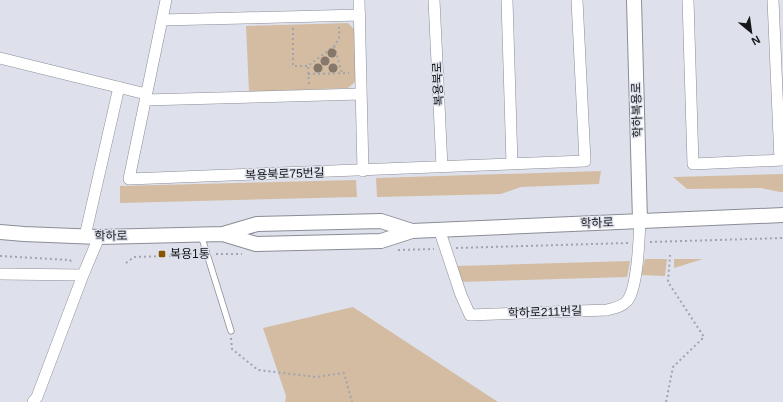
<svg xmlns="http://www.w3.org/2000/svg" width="783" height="402" viewBox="0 0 783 402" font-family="Arial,'Noto Sans KR',sans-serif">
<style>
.green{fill:#d4bca3}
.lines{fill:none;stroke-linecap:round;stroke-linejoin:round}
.service-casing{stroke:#8a8d96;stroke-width:7}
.minor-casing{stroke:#8a8d96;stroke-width:12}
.tertiary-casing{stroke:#8a8d96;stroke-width:16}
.path{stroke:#a1a4ac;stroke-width:2;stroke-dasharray:2 3;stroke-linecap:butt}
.service{stroke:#fff;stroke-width:5.5}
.minor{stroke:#fff;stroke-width:11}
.tertiary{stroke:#fff;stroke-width:14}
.tree{fill:#85786a}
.poi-dot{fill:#885400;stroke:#dee1eb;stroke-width:1.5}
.labels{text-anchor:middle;stroke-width:3;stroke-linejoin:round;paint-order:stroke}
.street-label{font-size:12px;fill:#15171a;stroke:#dee1eb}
.poi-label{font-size:12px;fill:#15171a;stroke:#dee1eb;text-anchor:start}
</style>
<rect width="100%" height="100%" fill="#dee1eb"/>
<path class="green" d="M348,23L354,29L356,81L348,88L249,92L246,26Z
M601,171L599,184L521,187L501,194L377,197L376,178Z
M783,174V192H780L761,188L687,189L673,177Z
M356,180L357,197L120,203V186Z
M645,259H667L665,276L641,275Z
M674,259H703L674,268Z
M630,261L627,277L457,282L456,266Z
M353,307L498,402H285L286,396L263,328Z"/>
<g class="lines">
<g class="service-casing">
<path id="service" d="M201,235L231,331"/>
</g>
<g class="minor-casing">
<path id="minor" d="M166,0L129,179L585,161L577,0
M359,0L363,171
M434,0L442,167
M507,0L512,164
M688,0L693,164L783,160
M773,0L780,160
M162,20L360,15
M0,58L146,94
M145,100L361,94
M439,229L461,295L470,315L607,310C614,308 622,307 627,301C638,288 639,239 640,221
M85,236L119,87
M0,274L83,275
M33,402L37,397L83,275L99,237"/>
</g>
<g class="tertiary-casing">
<path id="tertiary" d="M634,0L640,221
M0,232L24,234L99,237L223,234L257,224L381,221L412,231
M223,234L256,244L381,241L412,231L783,215"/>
</g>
<path class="path" d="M293,28V66H308
M334,46L342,73
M308,74L349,73
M309,84L308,66L334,46L339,39V27
M650,242L783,238
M456,248L628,243
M398,250L434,249
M216,254H242
M0,256L70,260L72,263
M126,263L134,257L198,255
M231,338L232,349L258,370L316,377L344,373L352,402
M666,402L673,367L704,337L668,282L670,255"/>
<use href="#service" class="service"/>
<use href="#minor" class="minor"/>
<use href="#tertiary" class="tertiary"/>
</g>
<g class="tree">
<circle cx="332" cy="53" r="4.5"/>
<circle cx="325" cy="61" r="4.5"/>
<circle cx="318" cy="68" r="4.5"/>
<circle cx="333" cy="68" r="4.5"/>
</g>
<rect class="poi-dot" x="158" y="250" width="8" height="8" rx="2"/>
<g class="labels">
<g class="street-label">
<text transform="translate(438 84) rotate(-93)" y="4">복용북로</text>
<text transform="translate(637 110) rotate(-92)" y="4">학하복용로</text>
<text transform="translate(285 174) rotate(-2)" y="4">복용북로75번길</text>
<text transform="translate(597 223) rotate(-2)" y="4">학하로</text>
<text transform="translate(111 236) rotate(-1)" y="4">학하로</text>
<text transform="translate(545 312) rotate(-2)" y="4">학하로211번길</text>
</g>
<g class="poi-label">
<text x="170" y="258">복용1통</text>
</g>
</g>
<g transform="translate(751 32) rotate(151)" stroke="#dee1eb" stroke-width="3" paint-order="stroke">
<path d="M0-3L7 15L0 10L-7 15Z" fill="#15171a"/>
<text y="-6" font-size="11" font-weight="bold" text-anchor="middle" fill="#15171a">N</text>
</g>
</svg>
